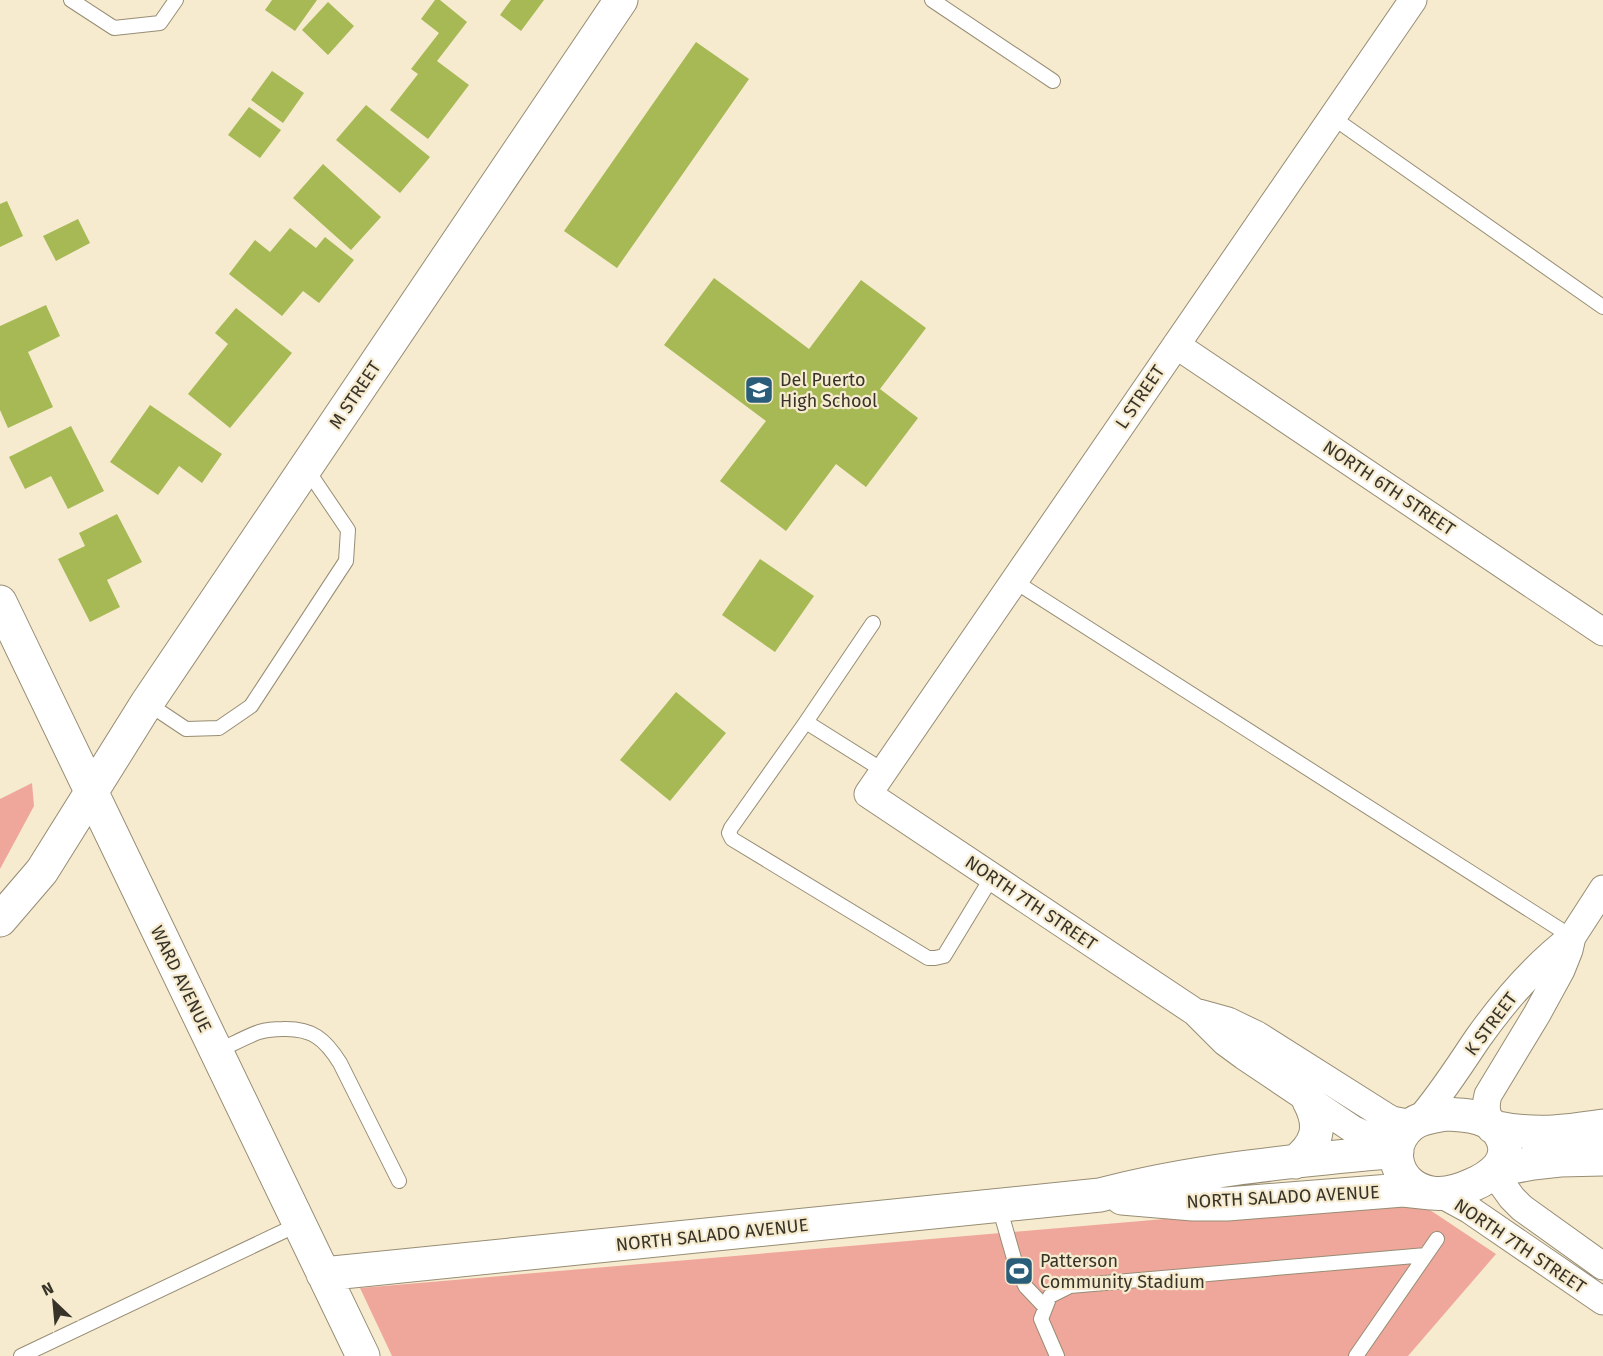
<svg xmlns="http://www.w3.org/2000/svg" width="1603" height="1356" viewBox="0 0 1603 1356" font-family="'Fira Sans',sans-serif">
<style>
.green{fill:#f0a79b}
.building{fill:#a6b954}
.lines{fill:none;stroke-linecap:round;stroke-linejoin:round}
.lane-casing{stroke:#978d74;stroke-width:16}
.street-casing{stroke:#978d74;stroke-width:29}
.secondary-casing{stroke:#978d74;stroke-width:35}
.lane{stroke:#fff;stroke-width:14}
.street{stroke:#fff;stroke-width:27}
.secondary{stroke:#fff;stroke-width:33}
.labels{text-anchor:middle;stroke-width:4.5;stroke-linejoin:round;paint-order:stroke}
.poi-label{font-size:18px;fill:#373328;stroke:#f6ebcf;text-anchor:start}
.street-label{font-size:18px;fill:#373328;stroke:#f6ebcf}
</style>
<rect width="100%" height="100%" fill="#f6ebcf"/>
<path class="green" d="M32,783L34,806L0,869V799Z
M1387,1200L1427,1208L1496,1254L1408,1356H392L360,1288Z"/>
<path class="building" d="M272,0H317L295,31L265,10Z
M435,0H440L467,22L437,61L469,85L428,139L390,110L418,74L411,69L439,33L421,19Z
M511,0H544L521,31L500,15Z
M328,2L354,26L328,55L302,30Z
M696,42L749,79L617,268L564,231Z
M272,71L304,93L283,123L251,100Z
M366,105L430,157L400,193L336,140Z
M249,107L281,130L260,158L228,135Z
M323,164L381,217L351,250L293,198Z
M7,201L23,236L0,247V204Z
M78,219L90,243L56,261L43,236Z
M290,228L316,248L325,237L354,260L319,303L303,291L282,316L229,274L255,240L270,252Z
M714,278L809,349L861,280L926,328L880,389L918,418L866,487L836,464L786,531L720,481L766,421L664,345Z
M46,305L60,336L28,352L53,407L8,428L0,410V326Z
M236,308L292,353L230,428L188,394L228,344L215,333Z
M150,405L222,454L202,483L179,466L158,495L110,462Z
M71,426L104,491L68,509L51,476L25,489L9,457Z
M117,514L142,562L107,580L120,607L90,622L58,559L85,546L79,533Z
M760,559L814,596L775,652L722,615Z
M676,692L726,733L670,801L620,760Z"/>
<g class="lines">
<g class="lane-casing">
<path id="lane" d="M71,0L114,28L160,23L176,0
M932,0L1053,81
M1332,117L1603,307
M1014,581L1572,937
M147,703L186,729L219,728L251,706L346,561L348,530L306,468
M806,722L873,623
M884,771L806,722L731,828L729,833L732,839L928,958H935L944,956L992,877
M216,1052C231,1045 245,1037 259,1032C266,1030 275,1029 283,1029C312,1028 325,1039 340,1063L399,1181
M999,1206L1017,1269L1026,1287L1045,1307
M21,1356L299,1224
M1057,1356L1041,1319L1050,1296L1070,1286L1426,1255
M1356,1356L1437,1239"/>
</g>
<g class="street-casing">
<path id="street" d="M1176,345L1603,632
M1199,1013L1228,1021L1257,1035L1385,1116L1392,1120L1412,1124
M1419,1120C1441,1095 1459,1066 1478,1038C1505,1000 1535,965 1572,937
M1491,1124C1486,1114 1485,1106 1488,1095L1537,1014L1561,970L1569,950L1572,937L1603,889
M1398,1144L1377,1140L1354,1130L1244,1056L1225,1042L1195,1012L868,794L1413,0
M1494,1173L1512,1198L1522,1208L1603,1266
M1435,1193L1448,1198L1470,1210L1603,1301"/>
</g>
<g class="secondary-casing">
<path id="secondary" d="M0,602L363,1356
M0,920L42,871L147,703L621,0
M1446,1114C1460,1115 1474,1115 1486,1121C1493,1125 1499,1131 1502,1138C1513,1161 1491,1177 1472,1185C1459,1191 1446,1195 1432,1193C1397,1188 1384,1148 1411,1125C1421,1117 1435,1116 1446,1114Z
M1493,1127C1534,1136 1563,1132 1603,1126
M1295,1162C1317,1145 1323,1127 1309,1101
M1496,1170L1533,1163L1560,1160L1603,1159
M1122,1198L1193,1204H1227L1403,1190L1431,1193
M323,1274L1100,1195C1197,1169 1297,1161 1397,1151"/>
</g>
<use href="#lane" class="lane"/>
<use href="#street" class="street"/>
<use href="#secondary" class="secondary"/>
</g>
<defs>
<g id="school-square" transform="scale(1.5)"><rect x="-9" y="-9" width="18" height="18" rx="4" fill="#2a5d7a" stroke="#f6ebcf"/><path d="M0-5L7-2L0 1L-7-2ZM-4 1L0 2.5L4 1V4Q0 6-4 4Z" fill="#fff"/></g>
<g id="stadium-square" transform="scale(1.5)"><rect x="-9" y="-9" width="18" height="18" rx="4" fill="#2a5d7a" stroke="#f6ebcf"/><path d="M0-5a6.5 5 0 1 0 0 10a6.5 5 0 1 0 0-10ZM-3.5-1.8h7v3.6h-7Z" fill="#fff"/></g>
</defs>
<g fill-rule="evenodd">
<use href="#school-square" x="759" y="390"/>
<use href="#stadium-square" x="1019" y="1271"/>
</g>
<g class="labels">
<g class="poi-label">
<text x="780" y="386">Del Puerto<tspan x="780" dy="21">High School</tspan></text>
<text x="1040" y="1267">Patterson<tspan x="1040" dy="21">Community Stadium</tspan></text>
</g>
<g class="street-label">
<text transform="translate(355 395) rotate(-56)" y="6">M STREET</text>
<text transform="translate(1140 397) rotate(-56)" y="6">L STREET</text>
<text transform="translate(1389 488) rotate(34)" y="6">NORTH 6TH STREET</text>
<text transform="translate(1031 903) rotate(34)" y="6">NORTH 7TH STREET</text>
<text transform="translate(181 979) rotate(64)" y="6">WARD AVENUE</text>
<text transform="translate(1491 1024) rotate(-53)" y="6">K STREET</text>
<text transform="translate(1283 1197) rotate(-3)" y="6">NORTH SALADO AVENUE</text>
<text transform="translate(712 1235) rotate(-6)" y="6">NORTH SALADO AVENUE</text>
<text transform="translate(1520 1246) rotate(34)" y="6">NORTH 7TH STREET</text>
</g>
</g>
<g transform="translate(54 1302) rotate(334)" stroke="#f6ebcf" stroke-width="4.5" paint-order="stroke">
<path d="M0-4.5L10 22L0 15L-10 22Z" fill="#373328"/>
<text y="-9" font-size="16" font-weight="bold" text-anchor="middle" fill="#373328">N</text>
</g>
</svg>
